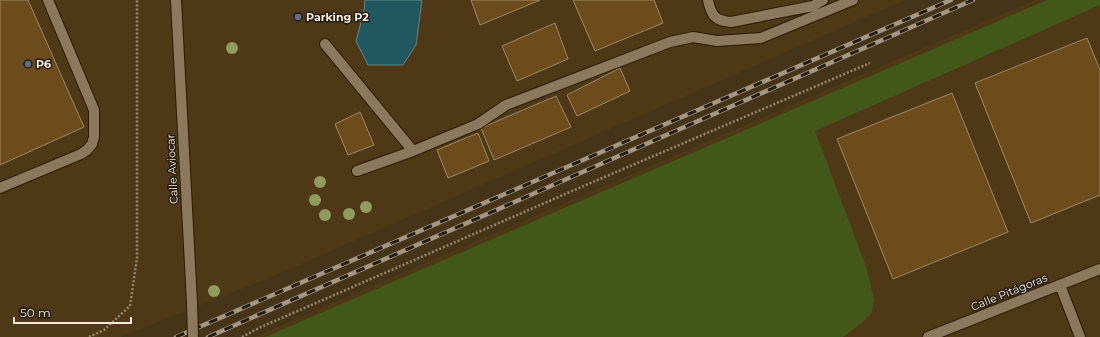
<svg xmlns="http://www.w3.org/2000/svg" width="1100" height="337" viewBox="0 0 1100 337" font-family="Montserrat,sans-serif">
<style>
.built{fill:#4e3816}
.green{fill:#425818}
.water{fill:#21585f;stroke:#618484}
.building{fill:#6b4c1a;stroke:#9c886b}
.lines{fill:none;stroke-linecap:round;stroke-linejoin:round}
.minor-casing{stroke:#2b1b01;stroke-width:12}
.path{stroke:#968771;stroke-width:2.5;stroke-dasharray:2 2;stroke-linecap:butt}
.minor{stroke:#8c785c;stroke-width:10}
.rail-casing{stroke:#a59681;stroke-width:4.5}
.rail{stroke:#251d12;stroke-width:3;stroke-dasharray:9;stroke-linecap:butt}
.minor-bridge-casing{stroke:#2b1b01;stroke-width:12;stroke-linecap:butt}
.minor-bridge{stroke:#8c785c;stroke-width:10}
.tree{fill:#909c5d}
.service-dot{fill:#5c6f8a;stroke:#251d12;stroke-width:1.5}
.labels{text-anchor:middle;stroke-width:3;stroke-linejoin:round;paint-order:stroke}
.poi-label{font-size:11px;font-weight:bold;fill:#f6ebdb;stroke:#251d12;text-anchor:start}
.street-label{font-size:11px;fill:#f6ebdb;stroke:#251d12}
</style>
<rect width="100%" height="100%" fill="#463419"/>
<path class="built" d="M0,0H905L269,278L120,337H0Z
M1035,0H1100V337H254Z"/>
<path class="green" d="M1047,0H1100V5L815,131L867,269L874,300L872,312L863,322L843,337H265Z"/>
<path class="water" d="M365,0H422L416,45L403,65H368L356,41L364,11Z"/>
<path class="building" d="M0,0H28L84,127L0,165Z
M471,0H540L480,25Z
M573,0H654L663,23L595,51Z
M555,23L568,59L517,81L502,46Z
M1087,38L1100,70V195L1031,223L975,83Z
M620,68L630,91L577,116L567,95Z
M952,93L1008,232L893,279L837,139Z
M556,96L571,127L494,160L481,128Z
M360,112L374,145L348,155L335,124Z
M478,133L489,161L448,178L437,150Z"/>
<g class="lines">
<g class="minor-casing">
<path id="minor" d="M176,0L192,303
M708,0C711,15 715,21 731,22L813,6L823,0
M325,44L413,151L478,124L506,105L670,42L693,37L717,41L761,38L853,0
M357,171L413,151
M0,188L81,154L87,150L92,144L94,137V110L48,0
M1060,285L1080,337
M928,337L1100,269"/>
</g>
<path class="path" d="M89,337L104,330L130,306L137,258V0
M242,337L261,327L579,188L870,63"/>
<use href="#minor" class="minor"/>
<g class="rail-casing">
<path id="rail" d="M176,337L951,0
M208,337L973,0"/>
</g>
<use href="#rail" class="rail"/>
<g class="minor-bridge-casing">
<path id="minor-bridge" d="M192,303L193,337"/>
</g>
<use href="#minor-bridge" class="minor-bridge"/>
</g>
<g class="tree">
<circle cx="232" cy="48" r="6"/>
<circle cx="320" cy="182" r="6"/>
<circle cx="315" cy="200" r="6"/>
<circle cx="366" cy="207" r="6"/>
<circle cx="349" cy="214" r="6"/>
<circle cx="325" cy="215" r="6"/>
<circle cx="214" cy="291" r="6"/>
</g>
<g class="service-dot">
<circle cx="298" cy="17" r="4"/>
<circle cx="28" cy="64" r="4"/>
</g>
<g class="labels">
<g class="poi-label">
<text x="306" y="21">Parking P2</text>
<text x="36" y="68">P6</text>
</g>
<g class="street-label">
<text transform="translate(172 169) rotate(-93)" y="4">Calle Aviocar</text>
<text transform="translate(1009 292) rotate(-22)" y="4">Calle Pitágoras</text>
</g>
</g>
<path d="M14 317v6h117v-6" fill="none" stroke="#f6ebdb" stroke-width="2"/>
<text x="20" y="317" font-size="12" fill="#f6ebdb" stroke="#251d12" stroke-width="3" paint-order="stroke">50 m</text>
</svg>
